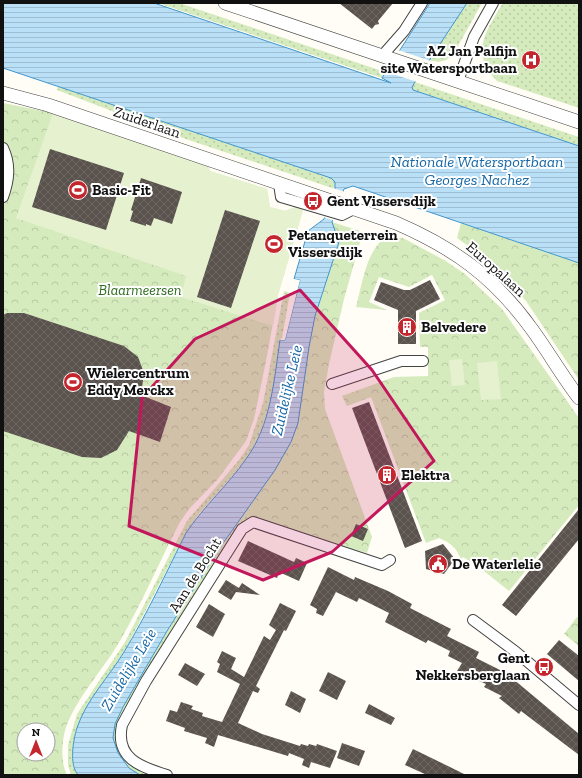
<svg xmlns="http://www.w3.org/2000/svg" width="582" height="778" viewBox="0 0 582 778" font-family="'Zilla Slab',serif">
<style>
.grass{fill:url(#grass-dots)}
.park{fill:url(#park-crowns);fill-rule:evenodd}
.pitch{fill:#e6f2cf}
.water{fill:url(#water-rules);stroke:#3f96cf}
.pier{fill:#fffdf5}
.building{fill:url(#building-cross-hatch)}
.lines{fill:none;stroke-linecap:round;stroke-linejoin:round}
.minor-casing{stroke:#444;stroke-width:12}
.tertiary-casing{stroke:#444;stroke-width:14}
.minor{stroke:#fff;stroke-width:10}
.tertiary{stroke:#fff;stroke-width:13}
.marked{fill:#c2185b;fill-opacity:0.2;stroke:#c2185b;stroke-width:3;stroke-linejoin:round}
.labels{text-anchor:middle;stroke-width:4;stroke-linejoin:round;paint-order:stroke}
.poi-label{font-size:15px;font-weight:bold;fill:#111;stroke:#fff;text-anchor:start}
.street-label{font-size:15px;fill:#111;stroke:#fff}
.park-label{font-size:15px;font-style:italic;fill:#2f6b1f;stroke:#fff}
.water-label{font-size:16px;font-style:italic;fill:#1768a6;stroke:#fff}
</style>
<defs>
<pattern id="grass-dots" width="8" height="8" patternUnits="userSpaceOnUse"><rect width="8" height="8" fill="#d5ebbd"/><path d="M2 2h.1M6 6h.1" fill="none" stroke="#b6c8a1" stroke-width="1.8" stroke-linecap="round"/></pattern>
<pattern id="park-crowns" width="20" height="18" patternUnits="userSpaceOnUse"><rect width="20" height="18" fill="#d5ebbd"/><path d="M2 6a3 3 0 1 1 6 0M12 15a3 3 0 1 1 6 0" fill="none" stroke="#b6c8a1"/></pattern>
<pattern id="water-rules" width="6" height="5" patternUnits="userSpaceOnUse"><rect width="6" height="5" fill="#b9e0f7"/><path d="M0 2.5h6" fill="none" stroke="#9ebfd3"/></pattern>
<pattern id="building-cross-hatch" width="8" height="8" patternUnits="userSpaceOnUse"><rect width="8" height="8" fill="#5a524d"/><path d="M0 0l8 8M0 8l8-8" fill="none" stroke="#6d6662"/></pattern>
</defs>
<rect width="100%" height="100%" fill="#fffdf5"/>
<path class="grass" d="M158,3H179L385,72L382,78Z
M467,3H482L454,53C447,62 440,63 429,60Z
M503,3H579V108L497,81C469,53 486,31 503,3Z
M415,82L579,137V146L413,90L412,87Z
M58,86L331,178L335,182V189L129,120L112,111L57,90Z
M284,291L290,293L271,400L261,431L247,459L198,515L186,533L125,650L96,695L74,742L73,764L78,775H71L68,765V745L77,714L125,642L187,521L239,460L249,445L263,403Z
M245,512L250,518L242,523V526L134,698L120,746L152,775C148,775 144,776 140,775C125,771 112,749 113,734C114,714 131,693 140,676C173,620 208,566 245,512Z"/>
<path class="park" d="M3,103L53,113L208,166L210,171L267,189L270,207L285,211L295,207L303,210L278,295L267,356L254,419L246,441L217,480L189,509L180,522C160,560 143,601 121,639C104,669 79,694 66,727C62,740 60,762 67,775H3ZM24,730H48V754H24Z
M332,222L363,232L344,299L329,364L324,392L325,409L372,537L367,553L250,518L245,512L275,470L298,423L309,347L315,316L339,242Z
M461,223L579,263V380L526,301L486,259L457,238Z
M389,236L403,238L444,260L465,274L502,309L579,418V505L509,591L479,567L463,557L461,560C457,548 451,543 439,538L426,543L371,397L347,406L342,396L394,377L428,376V347H420L419,313L445,300L432,275L409,287L379,277L369,302L387,310L356,307C362,285 367,245 389,236Z
M577,617L579,619V646L564,634Z"/>
<path class="pitch" d="M53,113L208,166L210,171L267,189L270,207L285,211L295,207L303,210L278,295L273,326L181,297L186,276L16,218Z
M462,359L465,385L452,386L449,360Z
M497,361L501,399L481,400L477,363Z"/>
<path class="water" d="M3,3H154L391,83L382,78L430,3H467L415,82L412,87L413,90L579,146V263L353,186L344,189L332,222L339,242L315,316L309,347L298,423L291,442L275,470L219,549L167,631L123,707L115,724L113,738L118,753L129,768L140,775H78C69,764 73,741 77,728C86,700 109,677 124,652C147,614 166,573 186,533C204,506 228,485 246,459C271,425 274,380 280,340H285L300,280L294,279L308,231L324,219L335,189V182L331,178L3,68Z"/>
<path class="pier" d="M398,50L431,61L417,82L384,71Z
M333,188L345,192L335,221L323,217Z
M294,279L300,280L285,340H280L281,338H284L297,282L294,281Z"/>
<path class="building" d="M339,3H393L378,21L379,24L375,25L372,29Z
M50,149L124,173L106,230L32,207Z
M141,178L182,192L172,224L154,218L151,226L146,224V226L130,221L133,211L131,210Z
M225,210L260,221L231,308L197,297Z
M430,280L440,299L416,311V344H398V310L374,300L381,282L404,290H410Z
M7,313H24L124,346L138,357L144,373L141,395L171,407L160,442L129,431L117,450L101,458L82,457L3,431V315Z
M369,402L422,541L405,548L352,408Z
M579,509V539L516,616L502,605Z
M356,524L368,529L363,541L351,536Z
M248,541L294,562L296,558L307,563L299,581L279,572L277,578L238,561Z
M443,544L455,559L444,574L426,569L425,551Z
M328,567L354,580L355,577L388,591L412,604L410,608L451,629L447,636L479,652L476,658L506,673L579,734V755L521,711L519,714L499,698L502,696L484,687L486,684L457,671L462,663L448,656L450,651L428,640L426,643L385,622L389,613L359,598L357,602L336,592L323,616L316,613L317,609L310,605Z
M226,580L239,588L237,591L242,583L260,595L236,592L231,600L218,592Z
M280,603L296,611L286,631L284,630L256,686L260,689L258,693L253,691L238,723L262,734L300,746L301,744L308,746L309,744L316,746L315,749L317,744L337,751L330,768L311,762L309,768L302,765L304,759L289,753L288,756L218,735L214,747L205,743L207,738L184,731L185,728L166,721L170,710L177,712L181,702L193,706L191,709L203,713L202,716L222,722L240,684L217,672L220,664L217,662L222,651L236,658L231,669L244,677L264,636L270,640L276,630L269,625Z
M209,604L225,614L213,637L196,627Z
M559,640L579,656V681L547,654Z
M185,663L205,674L197,686L178,675Z
M328,672L346,681L337,700L319,691Z
M291,691L306,699L300,713L285,705Z
M369,704L395,718L391,725L365,713Z
M342,743L365,751L359,766L337,758Z
M413,749L452,768L466,775H427L405,765Z"/>
<g class="lines">
<g class="minor-casing">
<path id="minor" d="M382,56L404,31L422,3
M458,81L474,37L493,3
M3,148C11,165 9,180 3,197
M279,184L281,197L342,215L354,209
M332,384L401,361H423
M473,620L516,652L579,705
M167,775C140,767 115,758 122,725L146,681L242,529L253,522L382,565L390,560"/>
</g>
<g class="tertiary-casing">
<path id="tertiary" d="M225,3L579,122
M3,93L48,105L396,223C454,248 494,277 531,328C548,351 562,376 579,398"/>
</g>
<use href="#minor" class="minor"/>
<use href="#tertiary" class="tertiary"/>
</g>
<path class="marked" d="M300,290L372,370L434,461L332,552L263,580L129,526L142,398L195,339Z"/>
<defs>
<g id="hospital-disc" transform="scale(1)"><circle r="9.5" fill="#c4262e" stroke="#fff"/><path d="M-5-5h3v3.5h4V-5h3V5h-3V1.5h-4V5h-3Z" fill="#fff"/></g>
<g id="stadium-disc" transform="scale(1)"><circle r="9.5" fill="#c4262e" stroke="#fff"/><path d="M0-5a6.5 5 0 1 0 0 10a6.5 5 0 1 0 0-10ZM-3.5-1.8h7v3.6h-7Z" fill="#fff"/></g>
<g id="bus-disc" transform="scale(1)"><circle r="9.5" fill="#c4262e" stroke="#fff"/><path d="M-5-6H5V4H4V6H2V4H-2V6H-4V4H-5ZM-3.5-4V0h7V-4ZM-3.5 1.2v1.5H-2V1.2ZM2 1.2v1.5H3.5V1.2Z" fill="#fff"/></g>
<g id="building-disc" transform="scale(1)"><circle r="9.5" fill="#c4262e" stroke="#fff"/><path d="M-4-6H4V6H1V3H-1V6H-4ZM-2.5-4.3h1.7v1.8h-1.7ZM.8-4.3h1.7v1.8H.8ZM-2.5-1h1.7V.8h-1.7ZM.8-1h1.7V.8H.8Z" fill="#fff"/></g>
<g id="civic-disc" transform="scale(1)"><circle r="9.5" fill="#c4262e" stroke="#fff"/><path d="M-.6-6.5H3V-4.5H.6V-3L4-1V1h2V6H-6V1h2V-1L-.6-3ZM-1.2 2.5V6h2.4V2.5Z" fill="#fff"/></g>
</defs>
<g fill-rule="evenodd">
<use href="#hospital-disc" x="531" y="60"/>
<use href="#stadium-disc" x="78" y="190"/>
<use href="#bus-disc" x="313" y="201"/>
<use href="#stadium-disc" x="274" y="244"/>
<use href="#building-disc" x="407" y="327"/>
<use href="#stadium-disc" x="73" y="382"/>
<use href="#building-disc" x="387" y="475"/>
<use href="#civic-disc" x="438" y="564"/>
<use href="#bus-disc" x="544" y="667"/>
</g>
<g class="labels">
<g class="poi-label">
<text x="517" y="56" text-anchor="end">AZ Jan Palfijn<tspan x="517" dy="17">site Watersportbaan</tspan></text>
<text x="92" y="195">Basic-Fit</text>
<text x="327" y="206">Gent Vissersdijk</text>
<text x="288" y="240">Petanqueterrein<tspan x="288" dy="17">Vissersdijk</tspan></text>
<text x="421" y="332">Belvedere</text>
<text x="87" y="378">Wielercentrum<tspan x="87" dy="17">Eddy Merckx</tspan></text>
<text x="401" y="480">Elektra</text>
<text x="452" y="569">De Waterlelie</text>
<text x="530" y="663" text-anchor="end">Gent<tspan x="530" dy="17">Nekkersberglaan</tspan></text>
</g>
<g class="street-label">
<text transform="translate(147 122) rotate(19)" y="5">Zuiderlaan</text>
<text transform="translate(496 269) rotate(42)" y="5">Europalaan</text>
<text transform="translate(195 575) rotate(-58)" y="5">Aan de Bocht</text>
</g>
<g class="park-label">
<text x="140" y="295">Blaarmeersen</text>
</g>
<g class="water-label">
<text x="477" y="167">Nationale Watersportbaan<tspan x="477" dy="18">Georges Nachez</tspan></text>
<text transform="translate(286 390) rotate(-77)" y="6">Zuidelijke Leie</text>
<text transform="translate(128 669) rotate(-59)" y="6">Zuidelijke Leie</text>
</g>
</g>
<rect width="582" height="778" fill="none" stroke="#111111" stroke-width="8"/>
<g transform="translate(36 742)"><circle r="19" fill="#ffffff" stroke="#a0a0a0"/>
<path d="M0-3L7 15L0 10L-7 15Z" fill="#c4262e"/>
<text y="-6" font-size="11" font-weight="bold" text-anchor="middle" fill="#111111">N</text>
</g>
</svg>
